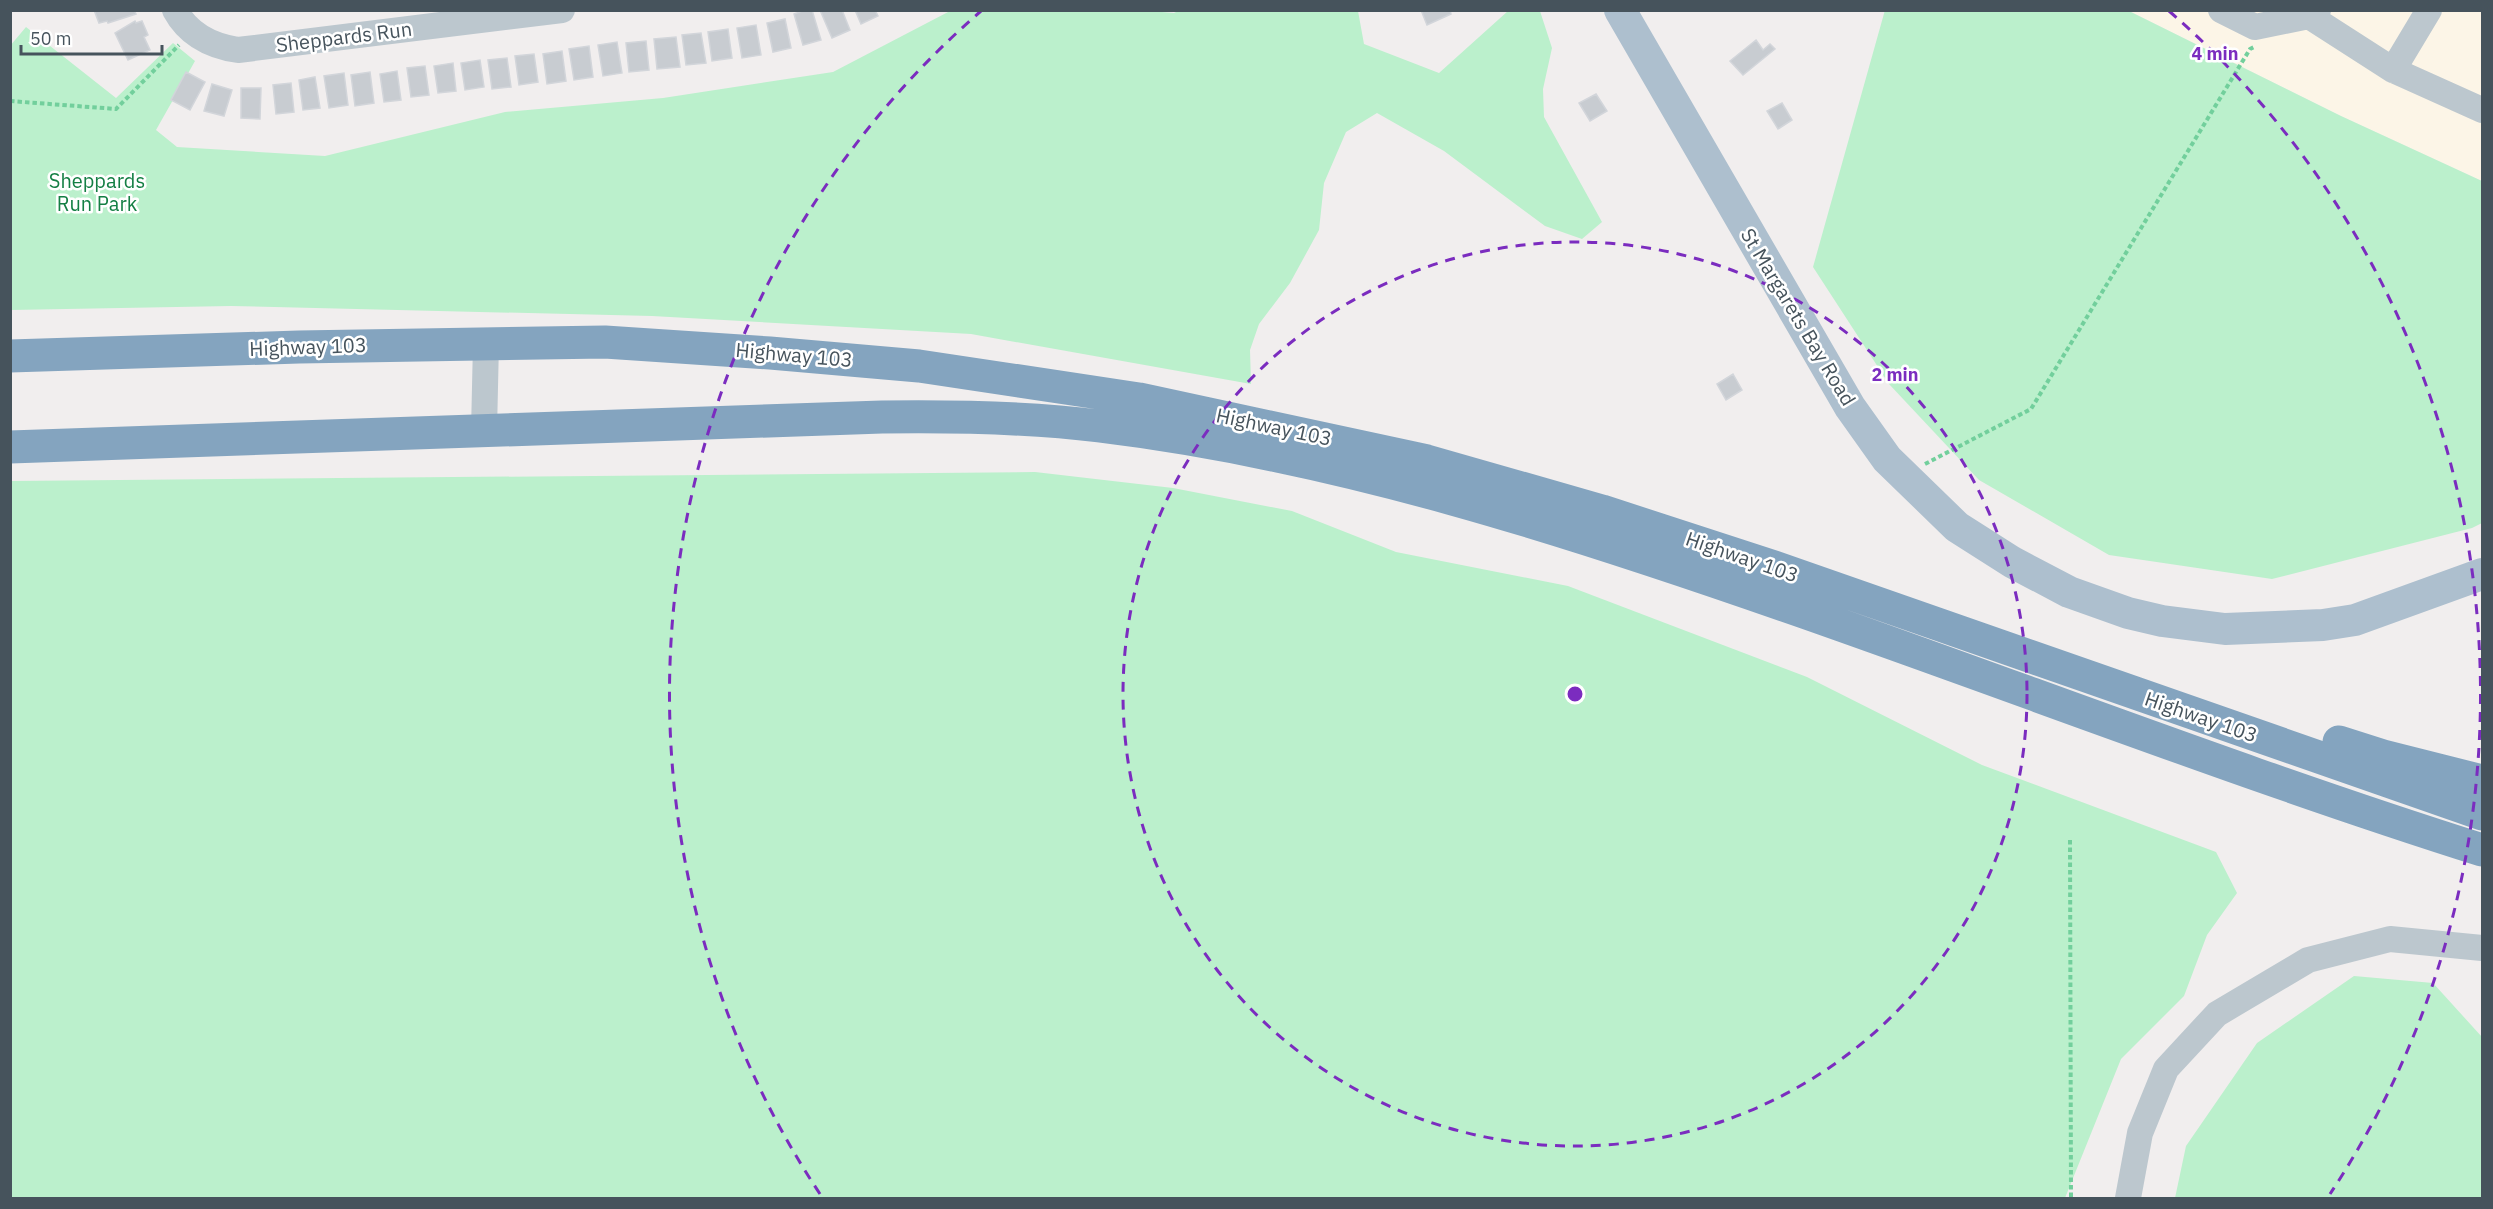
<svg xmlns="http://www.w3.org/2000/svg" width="2493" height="1209" viewBox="0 0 2493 1209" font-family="'IBM Plex Sans',sans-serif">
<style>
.commercial{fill:#fcf5e7}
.green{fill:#bbf0cc}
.building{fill:#c8ccd1;stroke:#d2d5da;stroke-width:1.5}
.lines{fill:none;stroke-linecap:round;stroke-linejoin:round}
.path{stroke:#72cf9c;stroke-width:4;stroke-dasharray:4.5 3;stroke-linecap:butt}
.minor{stroke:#bcc7ce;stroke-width:26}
.major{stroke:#adbfce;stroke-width:32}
.highway{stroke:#84a4bf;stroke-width:33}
.ring{fill:none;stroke:#7b2cbf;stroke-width:3;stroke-dasharray:10 8}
.labels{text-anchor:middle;stroke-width:5;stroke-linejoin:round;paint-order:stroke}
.street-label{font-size:20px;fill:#46535c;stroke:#fff}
.park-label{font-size:20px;fill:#147f44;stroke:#fff}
.centre{fill:#7b2cbf;stroke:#fff;stroke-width:3}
.ring-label{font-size:18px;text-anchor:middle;font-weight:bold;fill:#7b2cbf;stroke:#fff;stroke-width:5;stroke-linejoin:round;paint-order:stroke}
</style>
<rect width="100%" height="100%" fill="#f1eeee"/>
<path class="commercial" d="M2129,11H2482V181L2341,116Z"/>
<path class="green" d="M1138,10L1174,13L1180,10L1358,11L1364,44L1439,73L1508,11H1540L1552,48L1543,89L1544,117L1602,222L1582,239L1545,226L1444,151L1377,113L1346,132L1324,183L1319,230L1290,283L1259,324L1250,350L1251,384L971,334L652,316L231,306L11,310L10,46L26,27L116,98L173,43L195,61L156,130L177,147L325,156L505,112L663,98L833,72L950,11Z
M1885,10L2129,11L2341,116L2482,181V523L2472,528L2272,579L2109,555L1979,480L1889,384L1813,267Z
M1035,472L1173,488L1292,511L1396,552L1568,586L1807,677L1982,765L2216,852L2237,893L2207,935L2184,996L2121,1059L2065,1198H11V481Z
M2354,976L2433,983L2482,1037V1198H2175L2186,1146L2257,1043Z"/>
<path class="building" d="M94,10H134L136,14L108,23L107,21L99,23Z
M805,10H812L821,40L803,45L794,14Z
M820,10H842L850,30L832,38Z
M855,10H875L878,16L861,24Z
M1421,10H1450L1451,14L1427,25Z
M785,19L791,48L773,52L767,23Z
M135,21L136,23L142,21L148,35L144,37L150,50L128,60L115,33Z
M756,25L761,55L742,58L737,28Z
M728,29L732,58L712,61L708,32Z
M701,33L706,63L686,65L682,35Z
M676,37L680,67L657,69L654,39Z
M1756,40L1763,50L1770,44L1775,49L1743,75L1730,61Z
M646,41L649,70L629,72L626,43Z
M617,42L622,73L603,76L598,45Z
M589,46L593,77L574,80L569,49Z
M562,51L566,81L547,84L543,54Z
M534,54L538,82L519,85L515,56Z
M507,58L511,87L492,89L488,60Z
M480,60L484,87L465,90L461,63Z
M453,63L456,91L438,93L434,66Z
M425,66L429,95L411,97L407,68Z
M397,71L401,100L384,102L380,74Z
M186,72L205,82L190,110L171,100Z
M370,72L374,103L355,106L351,75Z
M344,73L348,105L329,108L324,76Z
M315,77L320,108L303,110L299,80Z
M291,83L294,112L276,114L273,85Z
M212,84L232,90L224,116L204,111Z
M241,88H261L260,119L241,118Z
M1596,94L1607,111L1590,121L1579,103Z
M1782,103L1792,120L1778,129L1767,111Z
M1733,374L1742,390L1726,400L1717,384Z"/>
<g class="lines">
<path class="path" d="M10,101L116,109L179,45
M1925,464L2031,409L2250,49L2254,47
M2070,840L2071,1198"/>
<path class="minor" d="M175,10C188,34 211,46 238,50L562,10
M2221,10L2255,27L2309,16L2318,10
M2309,16L2393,70L2482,110
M2393,70L2429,10
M484,431L486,343
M2128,1198L2140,1133L2166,1069L2217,1014L2308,960L2390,939L2482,948"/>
<path class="major" d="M1620,10L1850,407L1887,459L1957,527L2012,562L2069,592L2128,613L2162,621L2225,629L2323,625L2355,620L2482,574"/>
<path class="highway" d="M10,356L299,347L605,342L770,353L919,366L1139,399L1427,461L1602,511L1774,567L2482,814
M10,447L882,417C954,416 1027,417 1099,426C1338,455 1569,530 1795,609C2024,689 2251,777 2482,850
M2339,742L2383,756L2482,781"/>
</g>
<g class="ring">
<circle cx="1575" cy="694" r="452"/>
<path d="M820 1194A905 905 0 0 1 981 11M2169 11A905 905 0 0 1 2330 1194"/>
</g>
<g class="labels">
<g class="street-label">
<text transform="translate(344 37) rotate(-7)" y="7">Sheppards Run</text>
<text transform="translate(1798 317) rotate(59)" y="7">St Margarets Bay Road</text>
<text transform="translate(308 347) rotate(-2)" y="7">Highway 103</text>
<text transform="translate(794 355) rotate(5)" y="7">Highway 103</text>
<text transform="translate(1274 427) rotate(12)" y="7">Highway 103</text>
<text transform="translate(1742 557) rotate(19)" y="7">Highway 103</text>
<text transform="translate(2201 717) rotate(19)" y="7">Highway 103</text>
</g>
<g class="park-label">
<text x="97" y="188">Sheppards<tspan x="97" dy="23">Run Park</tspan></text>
</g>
</g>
<circle cx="1575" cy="694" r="9" class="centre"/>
<g class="ring-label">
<text x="2215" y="60">4 min</text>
<text x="1895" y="381">2 min</text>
</g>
<rect width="2493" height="1209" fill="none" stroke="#46535c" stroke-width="24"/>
<path d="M21 45v9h141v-9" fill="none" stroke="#46535c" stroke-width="3"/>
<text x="30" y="45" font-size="18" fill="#46535c" stroke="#ffffff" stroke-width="4.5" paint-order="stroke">50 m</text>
</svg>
